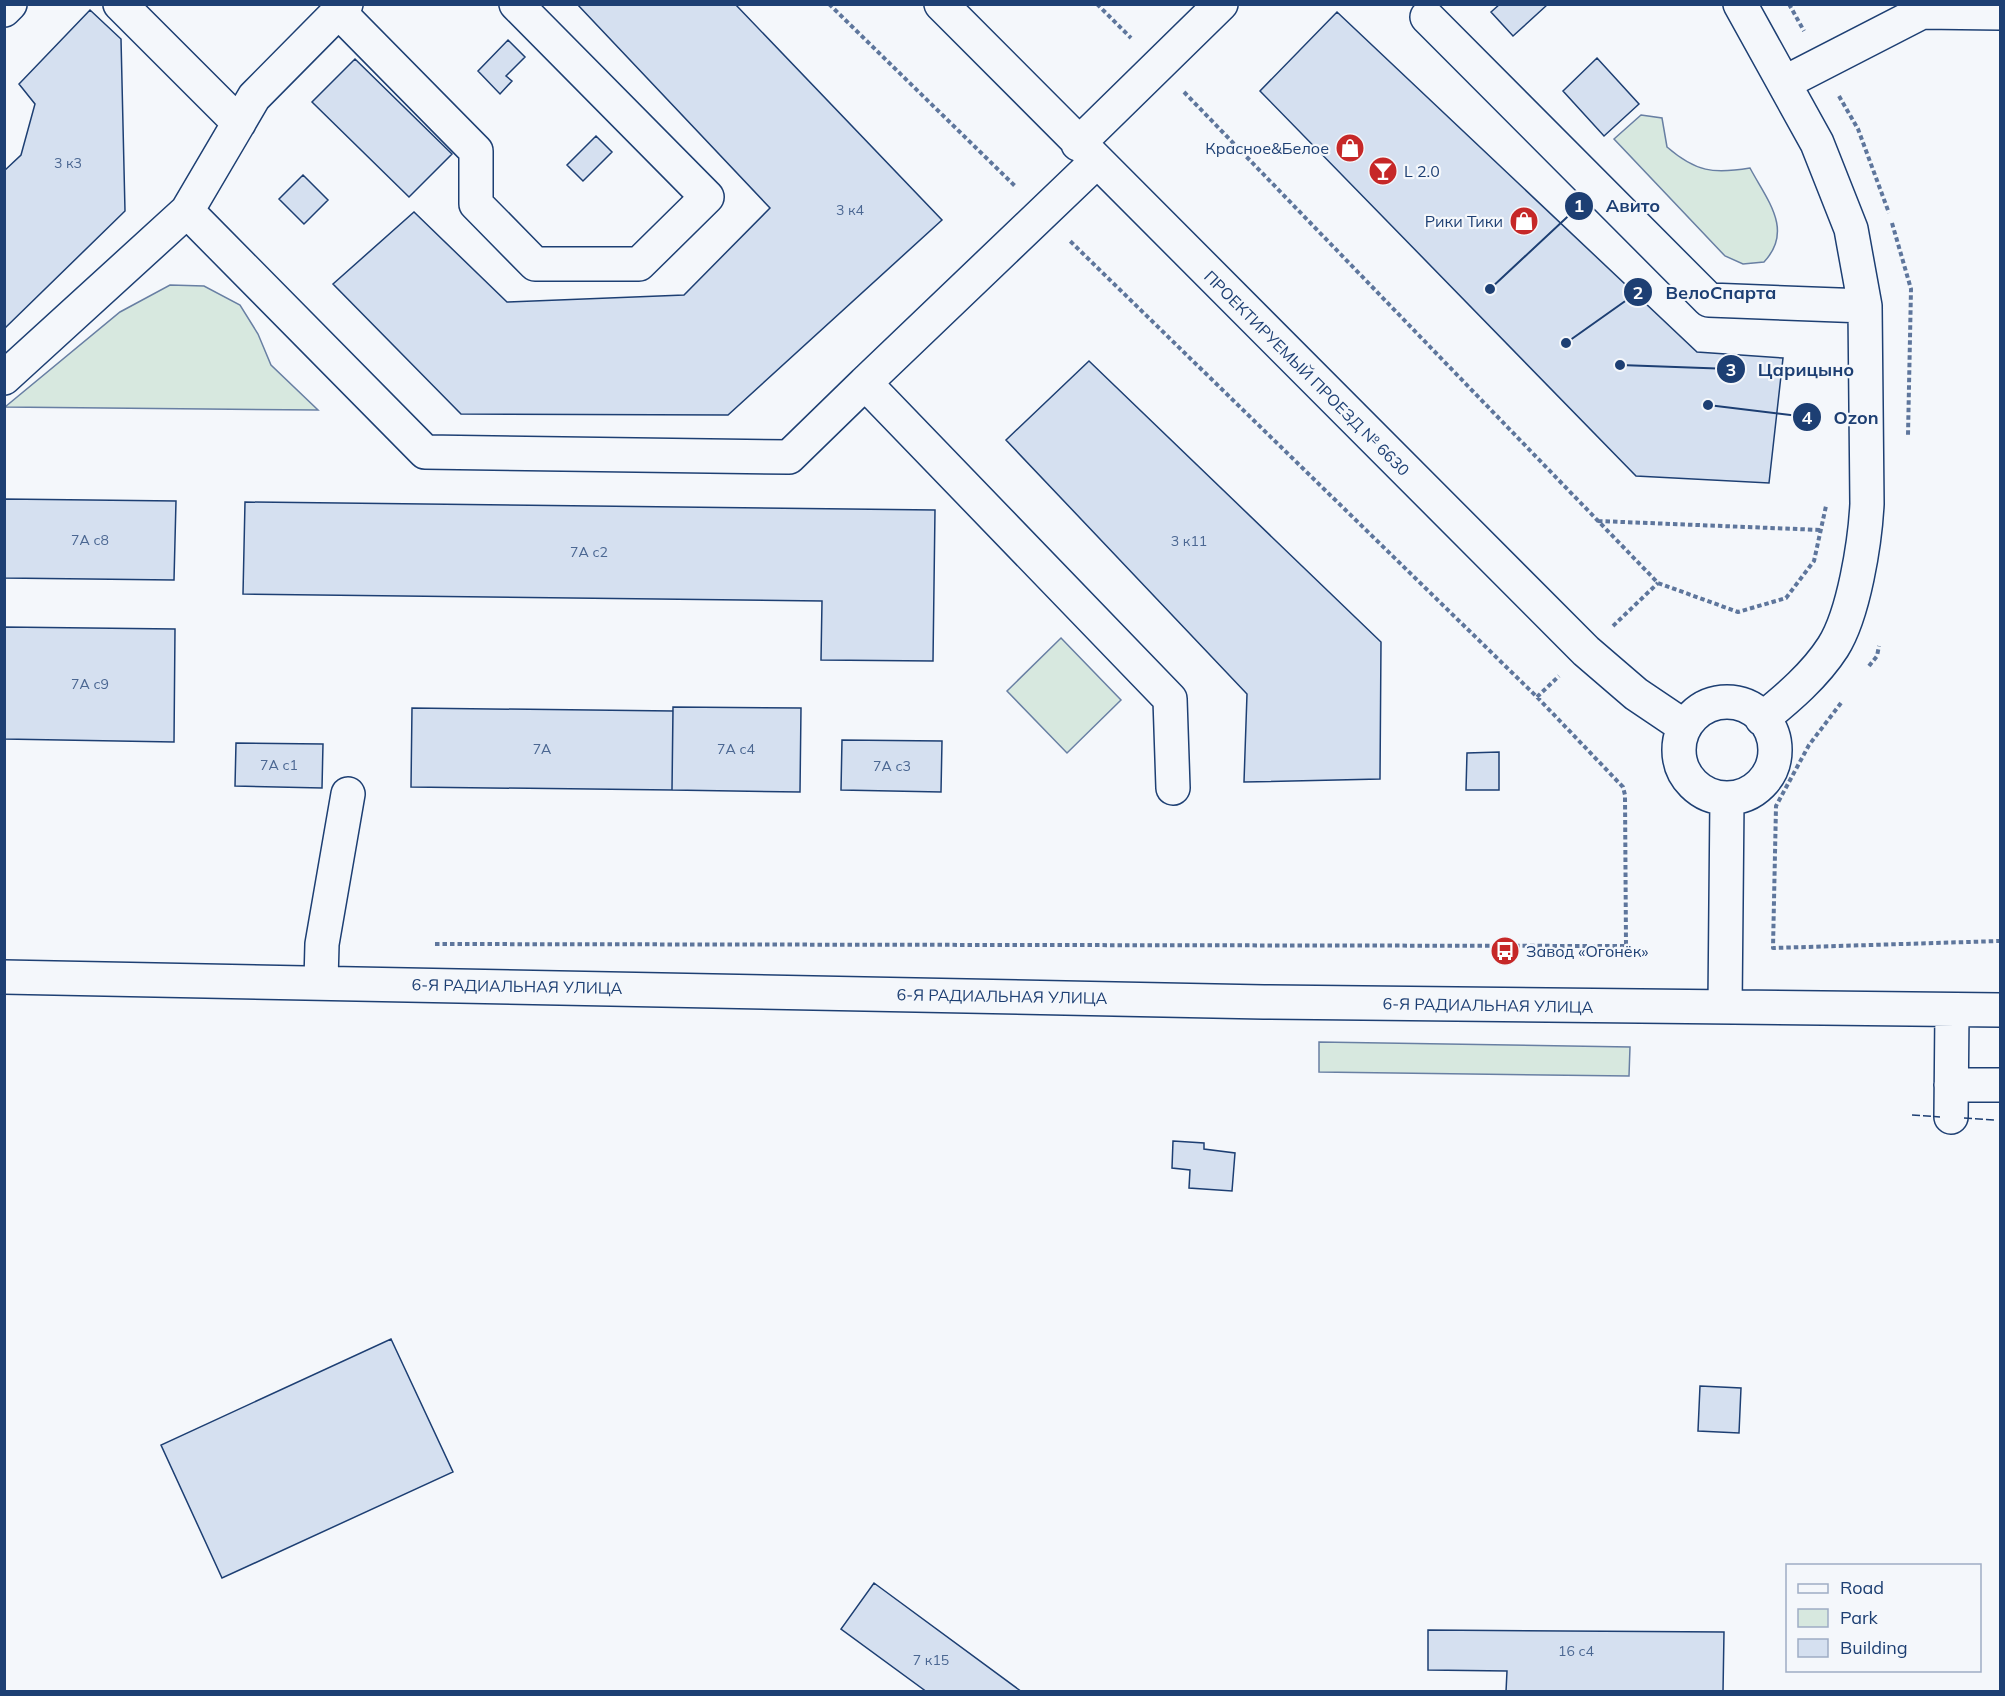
<svg xmlns="http://www.w3.org/2000/svg" width="2005" height="1696" viewBox="0 0 2005 1696" font-family="Mulish,sans-serif">
<style>
.green{fill:#d7e8df;stroke:#687fa3;stroke-width:1.5}
.building{fill:#d5e0f0;stroke:#1d3f73;stroke-width:1.5}
.lines{fill:none;stroke-linecap:round;stroke-linejoin:round}
.minor-casing{stroke:#1d3f73;stroke-width:36}
.path{stroke:#5e769c;stroke-width:4;stroke-dasharray:4.5 3;stroke-linecap:butt}
.minor{stroke:#f4f7fb;stroke-width:33}
.fence{stroke:#1d3f73;stroke-width:1.5;stroke-dasharray:8 3;stroke-linecap:butt}
.labels{text-anchor:middle;stroke-width:4.5;stroke-linejoin:round;paint-order:stroke}
.number-label{font-size:14px;fill:#4b6792}
.poi-label{font-size:16px;fill:#1d3f73;stroke:#f4f7fb;text-anchor:end}
.street-label{font-size:16px;fill:#1d3f73;stroke:#f4f7fb}
.leader{fill:none;stroke:#1d3f73;stroke-width:2}
.callout-dot{fill:#1d3f73;stroke:#f4f7fb;stroke-width:2}
.mark-label{font-size:18px;text-anchor:middle;font-weight:bold;fill:#fff}
.callout-label{font-size:18px;text-anchor:middle;font-weight:bold;fill:#1d3f73;stroke:#f4f7fb;stroke-width:4.5;stroke-linejoin:round;paint-order:stroke}
</style>
<rect width="100%" height="100%" fill="#f4f7fb"/>
<path class="green" d="M1641,115L1662,118L1667,147C1696,172 1713,174 1750,168C1767,200 1794,230 1764,262L1743,264L1725,256L1614,139Z
M170,285L204,286L240,305L258,334L271,365L318,410L5,407L120,312Z
M1061,638L1121,700L1067,753L1007,691Z
M1319,1042L1630,1047L1629,1076L1319,1072Z"/>
<path class="building" d="M577,4H735L942,220L728,415L461,414L333,284L414,212L507,302L684,295L770,208Z
M1500,4H1547V5L1513,36L1491,12Z
M90,10L121,39L125,211L4,329V171L21,155L35,104L19,84Z
M1337,12L1697,352L1783,358L1769,483L1636,476L1260,91Z
M508,40L525,57L506,76L512,81L500,94L478,71Z
M1597,58L1639,104L1604,136L1563,91Z
M355,59L452,154L409,197L312,102Z
M596,136L612,152L583,181L567,165Z
M303,175L328,200L304,224L279,199Z
M1089,361L1381,642L1380,779L1244,782L1247,694L1006,440Z
M4,499L176,501L174,580L4,578Z
M245,502L935,510L933,661L821,660L822,601L243,594Z
M4,627L175,629L174,742L4,739Z
M673,707L801,708L800,792L672,790Z
M412,708L673,711L672,790L411,787Z
M842,740L942,741L941,792L841,790Z
M236,743L323,744L322,788L235,786Z
M1499,752V790H1466L1467,753Z
M1173,1141L1204,1143V1149L1235,1153L1232,1191L1189,1188L1190,1170L1172,1168Z
M391,1339L453,1472L222,1578L161,1445Z
M1700,1386L1741,1388L1739,1433L1698,1431Z
M874,1583L1022,1692H927L841,1629Z
M1428,1630L1724,1632L1723,1692H1506L1507,1671L1428,1670Z"/>
<g class="lines">
<g class="minor-casing">
<path id="minor" d="M120,4L239,123
M346,4L254,97L187,211L425,452L789,457L865,383
M941,4L1586,651L1636,694L1685,727
M1740,4L1817,143L1851,229L1865,306L1867,504C1865,542 1854,614 1833,647C1815,675 1788,698 1762,719
M4,10L10,4
M339,12L476,151V204L535,264H639L707,197L516,4
M1427,17L1709,300L1865,306
M1784,83L1922,12L2000,13
M1078,144L1221,4
M1096,162L865,383L1170,699L1173,788
M4,378L187,211
M1679 750a48 48 0 1 1 96 0a48 48 0 1 1-96 0Z
M4,977L1264,1002L2000,1010
M321,981L322,944L348,794
M1725,1007L1727,799
M1951,1085H2000
M1951,1117L1952,1011"/>
</g>
<path class="path" d="M829,4L1015,186
M1097,4L1131,38
M1789,4L1804,31
M1184,92L1658,583L1738,612L1786,598L1814,561L1826,506
M1839,96L1858,129L1889,213
M1892,223L1911,289L1908,435
M1598,521L1821,530
M1613,626L1658,583
M1869,666L1877,656L1879,646
M1537,697L1559,676
M1841,703L1809,745L1776,806L1773,948L2000,941
M435,944L1626,946L1625,795L1623,787L1537,697L1069,240"/>
<use href="#minor" class="minor"/>
<path class="fence" d="M1912,1115L1940,1117
M1964,1118L1994,1120"/>
</g>
<defs>
<g id="shop-disc" transform="scale(1.5)"><circle r="9.5" fill="#c62828" stroke="#f4f7fb"/><path d="M-5-2.5h2.3a2.7 3.5 0 0 1 5.4 0H5L5.5 6h-11ZM-1.5-2.5h3a1.5 2.3 0 0 0-3 0Z" fill="#fff"/></g>
<g id="bar-disc" transform="scale(1.5)"><circle r="9.5" fill="#c62828" stroke="#f4f7fb"/><path d="M-6-5H6L.8 .8V4.5H3.5V6h-7V4.5H-.8V.8Z" fill="#fff"/></g>
<g id="bus-disc" transform="scale(1.5)"><circle r="9.5" fill="#c62828" stroke="#f4f7fb"/><path d="M-5-6H5V4H4V6H2V4H-2V6H-4V4H-5ZM-3.5-4V0h7V-4ZM-3.5 1.2v1.5H-2V1.2ZM2 1.2v1.5H3.5V1.2Z" fill="#fff"/></g>
</defs>
<g fill-rule="evenodd">
<use href="#shop-disc" x="1350" y="148"/>
<use href="#bar-disc" x="1383" y="171"/>
<use href="#shop-disc" x="1524" y="221"/>
<use href="#bus-disc" x="1505" y="951"/>
</g>
<g class="labels">
<g class="number-label">
<text x="68" y="168">3 к3</text>
<text x="850" y="215">3 к4</text>
<text x="90" y="545">7А с8</text>
<text x="1189" y="546">3 к11</text>
<text x="589" y="557">7А с2</text>
<text x="90" y="689">7А с9</text>
<text x="542" y="754">7А</text>
<text x="736" y="754">7А с4</text>
<text x="279" y="770">7А с1</text>
<text x="892" y="771">7А с3</text>
<text x="1576" y="1656">16 с4</text>
<text x="931" y="1665">7 к15</text>
</g>
<g class="poi-label">
<text x="1329" y="154">Красное&amp;Белое</text>
<text x="1404" y="177" text-anchor="start">L 2.0</text>
<text x="1503" y="227">Рики Тики</text>
<text x="1526" y="957" text-anchor="start">Завод «Огонёк»</text>
</g>
<g class="street-label">
<text transform="translate(1307 373) rotate(45)" y="6">ПРОЕКТИРУЕМЫЙ ПРОЕЗД № 6630</text>
<text transform="translate(517 986) rotate(1)" y="6">6-Я РАДИАЛЬНАЯ УЛИЦА</text>
<text transform="translate(1002 996) rotate(1)" y="6">6-Я РАДИАЛЬНАЯ УЛИЦА</text>
<text transform="translate(1488 1005) rotate(1)" y="6">6-Я РАДИАЛЬНАЯ УЛИЦА</text>
</g>
</g>
<path class="leader" d="M1490 289L1579 206M1566 343L1638 292M1620 365L1731 369M1708 405L1807 417"/>
<g class="callout-dot">
<circle cx="1490" cy="289" r="6"/>
<circle cx="1566" cy="343" r="6"/>
<circle cx="1620" cy="365" r="6"/>
<circle cx="1708" cy="405" r="6"/>
<circle cx="1579" cy="206" r="15"/>
<circle cx="1638" cy="292" r="15"/>
<circle cx="1731" cy="369" r="15"/>
<circle cx="1807" cy="417" r="15"/>
</g>
<g class="mark-label">
<text x="1579" y="212">1</text>
<text x="1638" y="299">2</text>
<text x="1731" y="376">3</text>
<text x="1807" y="424">4</text>
</g>
<g class="callout-label">
<text x="1633" y="212">Авито</text>
<text x="1721" y="299">ВелоСпарта</text>
<text x="1806" y="376">Царицыно</text>
<text x="1856" y="424">Ozon</text>
</g>
<rect width="2005" height="1696" fill="none" stroke="#1d3f73" stroke-width="12"/>
<rect x="1786" y="1564" width="195" height="108" fill="#f4f7fb" stroke="#9eadc5" stroke-width="1.5"/>
<rect x="1798" y="1584" width="30" height="9" fill="#f4f7fb" stroke="#9eadc5" stroke-width="1.5"/>
<text x="1840" y="1594" font-size="18" fill="#1d3f73">Road</text>
<rect x="1798" y="1609" width="30" height="18" fill="#d7e8df" stroke="#9eadc5" stroke-width="1.5"/>
<text x="1840" y="1624" font-size="18" fill="#1d3f73">Park</text>
<rect x="1798" y="1639" width="30" height="18" fill="#d5e0f0" stroke="#9eadc5" stroke-width="1.5"/>
<text x="1840" y="1654" font-size="18" fill="#1d3f73">Building</text>
</svg>
